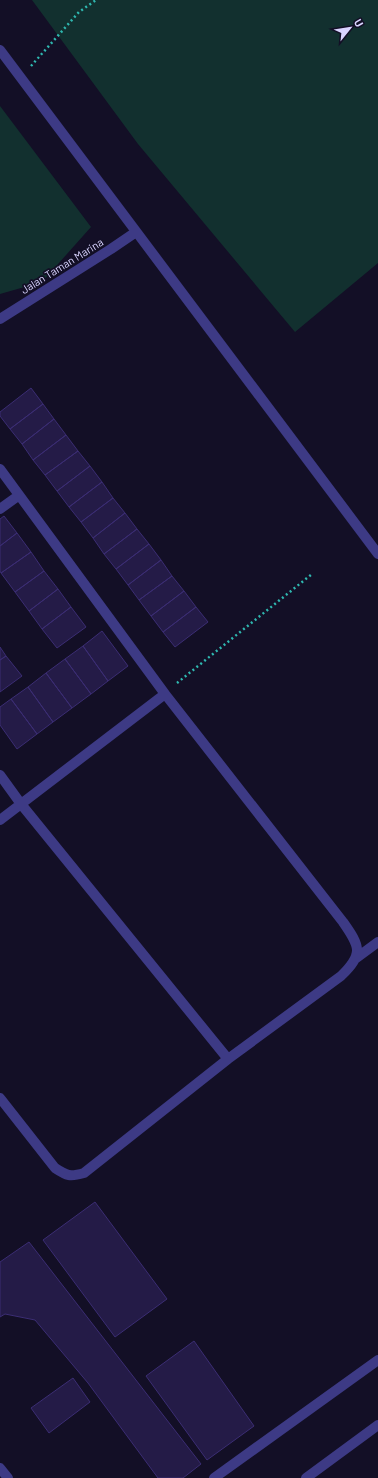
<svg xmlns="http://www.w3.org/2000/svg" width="378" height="1478" viewBox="0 0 378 1478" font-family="Barlow,sans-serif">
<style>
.green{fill:#12302f}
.building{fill:#241b47;stroke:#3b2d73}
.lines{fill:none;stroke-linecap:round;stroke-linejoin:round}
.path{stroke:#2fb8b0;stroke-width:2.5;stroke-dasharray:2 3;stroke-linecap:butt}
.minor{stroke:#3d3a85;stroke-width:10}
.labels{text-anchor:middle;stroke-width:3.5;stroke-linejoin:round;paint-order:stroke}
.street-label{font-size:11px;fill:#d9d4ff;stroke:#130f26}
</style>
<rect width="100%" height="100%" fill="#130f26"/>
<path class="green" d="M32,0H378V263L295,332L138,144Z
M0,106L91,227L42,282L0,294Z"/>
<path class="building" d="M31,388L43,404L10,429L0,416V412Z
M43,404L54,419L22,444L10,429Z
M54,419L66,435L33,460L22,444Z
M66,435L78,451L45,475L33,460Z
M78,451L90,466L57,491L45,475Z
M90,466L102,482L69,507L57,491Z
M102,482L113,498L81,522L69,507Z
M113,498L125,513L93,538L81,522Z
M125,513L137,529L104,554L93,538Z
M4,516L17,533L0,546V519Z
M137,529L149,544L116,569L104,554Z
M17,533L31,552L1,573L0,571V546Z
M149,544L161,560L128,585L116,569Z
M31,552L44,571L15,592L1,573Z
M161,560L172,576L139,600L128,585Z
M44,571L58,589L29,611L15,592Z
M172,576L184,591L151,616L139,600Z
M58,589L71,607L42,629L29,611Z
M184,591L196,607L163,632L151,616Z
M71,607L86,627L57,648L42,629Z
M196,607L208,622L175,647L163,632Z
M102,631L128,666L108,681L83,646Z
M83,646L108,681L91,694L65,659Z
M0,647L6,656L0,660Z
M6,656L22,676L0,692V660Z
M65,659L91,694L72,708L46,673Z
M46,673L72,708L53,722L28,687Z
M28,687L53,722L37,734L11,699Z
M11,699L37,734L17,749L0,725V707Z
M95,1202L167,1299L115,1337L43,1240Z
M29,1242L201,1464L183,1478H158L88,1383L35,1320L5,1314L0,1317V1262Z
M194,1341L254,1426L207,1460L146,1376Z
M73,1378L90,1402L49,1433L31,1408Z"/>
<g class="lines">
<path class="path" d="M31,66L79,12L96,0
M177,683L312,574"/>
<path class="minor" d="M0,50L378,554
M0,319L111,249L136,232
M0,469L165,694L0,820
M0,509L18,496
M0,775L21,804L228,1059
M355,959L378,942
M0,1098L55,1168C67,1176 70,1177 84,1173L228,1059L341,976C364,954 360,946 343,922L165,694
M0,1468L8,1478
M214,1478L378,1360
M306,1478L378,1425"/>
</g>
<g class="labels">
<g class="street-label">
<text transform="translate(62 266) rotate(-32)" y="4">Jalan Taman Marina</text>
</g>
</g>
<g transform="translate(350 28) rotate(60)" stroke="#130f26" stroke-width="3" paint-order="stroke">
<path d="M0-3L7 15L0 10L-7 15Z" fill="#d9d4ff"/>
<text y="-6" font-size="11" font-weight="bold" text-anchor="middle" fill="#d9d4ff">U</text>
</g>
</svg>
